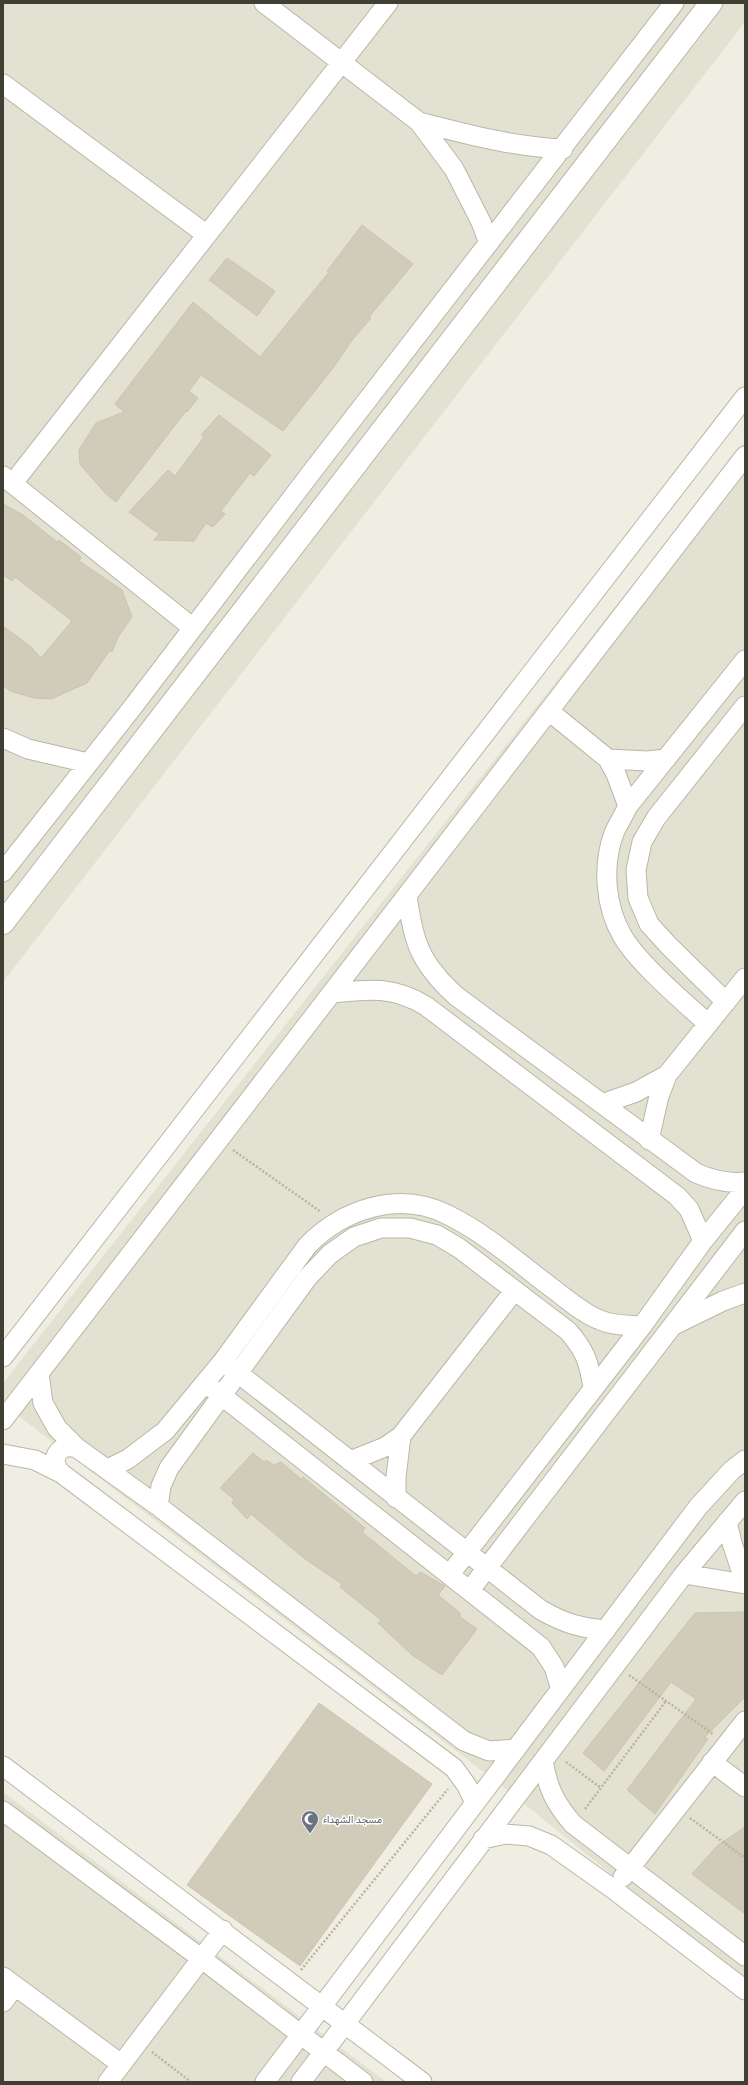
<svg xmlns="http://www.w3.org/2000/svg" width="748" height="2085" viewBox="0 0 748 2085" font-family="Inter,Vazirmatn,sans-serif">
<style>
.residential{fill:#e3e1d1}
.building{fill:#d1cbb9;stroke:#cbc4ad}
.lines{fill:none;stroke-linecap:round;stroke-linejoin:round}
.minor-casing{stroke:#bab7a7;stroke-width:21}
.tertiary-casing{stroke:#bab7a7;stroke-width:24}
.path{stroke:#bbb499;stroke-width:2.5;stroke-dasharray:2 2;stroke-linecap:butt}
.minor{stroke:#fff;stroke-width:19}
.tertiary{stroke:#fff;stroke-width:22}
.labels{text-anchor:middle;stroke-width:3;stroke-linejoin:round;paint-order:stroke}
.worship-label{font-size:10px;fill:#5b616d;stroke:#fff;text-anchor:start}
</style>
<rect width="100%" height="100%" fill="#f0eee3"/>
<path class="residential" d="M3,3H745V22L3,982Z
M745,442V1982L502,1786L3,1404V1383Z
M3,1792L320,2032L386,2082H3Z"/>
<path class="building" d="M362,225L413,264L369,317L371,318L353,339L333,368L283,431L201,375L189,391L198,398L187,412L186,411L116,502L105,493L80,464L79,450L96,423L124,412L115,404L193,302L260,357L329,272L327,271Z
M227,258L275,291L257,316L209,280Z
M219,415L271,455L254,476L250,473L221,511L225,514L213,527L206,523L194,541L154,540L159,534L129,512L168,470L175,476L204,437L201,435Z
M3,504L23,515L57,542L59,540L81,557L79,561L122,590L132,617L118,637L112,652L110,650L87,683L51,699L34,698L10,691L3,685V626L30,646L41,658L72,621L15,577L12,581L3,575Z
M253,1453L264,1462L266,1460L274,1465L281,1462L301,1479L303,1477L365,1528L362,1532L416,1576L420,1572L445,1586L438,1595L460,1613V1617L477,1629L442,1675L412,1655L378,1623L381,1620L340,1587L342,1584L305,1559L251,1514L247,1519L232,1503L234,1499L220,1488Z
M745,1612V1697L705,1737L708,1739L655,1814L627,1790L696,1699L671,1682L604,1771L583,1753L695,1613Z
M319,1703L432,1784L300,1966L187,1885Z
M745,1827V1914L692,1874L718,1845Z"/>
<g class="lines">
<g class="minor-casing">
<path id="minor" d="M264,3L419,122L454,169L481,222L489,243
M3,84L207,235
M419,122C466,134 514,147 563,149
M3,476L193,628
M13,483L388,3
M549,711L608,759L616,774L628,806
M3,738L28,749L88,763
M608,759L647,761L666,759
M3,872L132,708L314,469L674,3
M407,895C413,942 420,963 456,996L696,1173C712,1180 727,1184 745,1182
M332,993C369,989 393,986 426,1006L677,1196L689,1209L703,1241
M726,1002L668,945L649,924L638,898L636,870L642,842L656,818L745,706
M708,1024C683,1001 640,965 623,937C605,907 602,866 614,833C618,824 624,815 628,806L745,660
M602,1104L636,1092L667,1075
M649,1140L659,1096L667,1075L745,978
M676,1324L723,1301L745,1293
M3,1357L745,397
M229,1366L541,1610C564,1623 580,1628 606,1630
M39,1374L43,1403L57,1428L77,1448L158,1506L464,1741L489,1751L516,1749
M212,1388L541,1647L554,1667L561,1689
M3,1420L745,456
M3,1454L35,1460L61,1473L454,1768L467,1786L475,1803
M350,1461L385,1447L401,1436L514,1291
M108,1469L128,1459L165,1431L223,1361L307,1246C343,1209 399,1190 448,1215C485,1233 519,1263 552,1288C567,1299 582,1313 600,1320C613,1326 628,1325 642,1326
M61,1473C48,1460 59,1442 77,1448
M396,1498V1477L401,1436
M158,1506L161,1486L169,1468L308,1277L330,1254L354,1237L381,1228H410L437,1235L459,1248L568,1331C585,1350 589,1362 593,1388
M727,1522L732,1543L745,1582
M450,1574L642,1326L703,1241L745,1189
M684,1574L745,1584
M470,1590L745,1231
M543,1761C548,1789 555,1803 573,1824L745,1956
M712,1762L745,1787
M3,1766L422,2082
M3,1811L202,1959L363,2082
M483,1839L506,1834L529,1836L551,1845L613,1889L745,1990
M623,1877L745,1721
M3,1977L121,2064
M3,2002L15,1986
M108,2082L223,1930
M265,2082L698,1507L732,1470L745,1460
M301,2082L684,1574L745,1501"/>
</g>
<g class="tertiary-casing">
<path id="tertiary" d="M3,923L711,3"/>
</g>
<path class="path" d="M233,1150L321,1212
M629,1675L713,1734
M566,1762L601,1788
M585,1809L666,1701
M690,1818L745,1858
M301,1970L448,1789
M152,2052L191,2082"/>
<use href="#minor" class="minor"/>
<use href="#tertiary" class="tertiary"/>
</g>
<defs>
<g id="mosque-pin" transform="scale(0.9)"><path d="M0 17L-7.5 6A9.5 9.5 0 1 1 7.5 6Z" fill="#6b7280" stroke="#fff"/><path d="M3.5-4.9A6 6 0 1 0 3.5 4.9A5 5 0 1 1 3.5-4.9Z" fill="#fff"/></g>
</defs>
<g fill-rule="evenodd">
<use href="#mosque-pin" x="310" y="1819"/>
</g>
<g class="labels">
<g class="worship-label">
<text x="323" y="1823">مسجد الشهداء</text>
</g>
</g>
<rect width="748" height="2085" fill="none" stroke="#413e34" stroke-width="8"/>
</svg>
